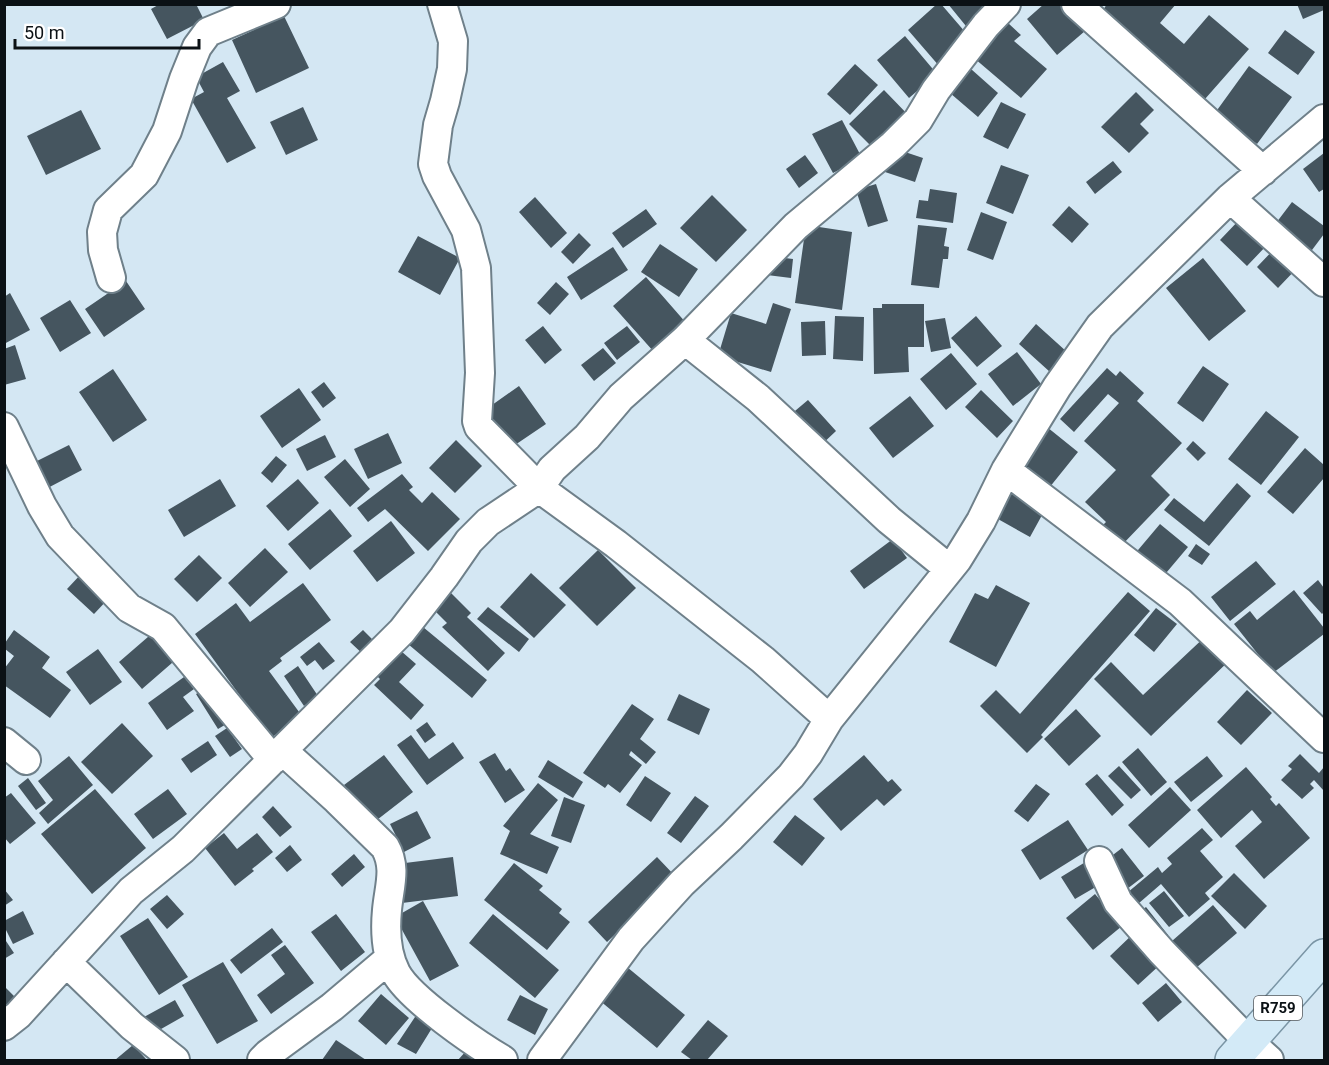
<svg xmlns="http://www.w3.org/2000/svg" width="1329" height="1065" viewBox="0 0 1329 1065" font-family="Roboto,sans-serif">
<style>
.building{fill:#45555f}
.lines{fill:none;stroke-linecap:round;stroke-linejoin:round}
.minor-casing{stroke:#6f808a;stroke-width:32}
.primary-casing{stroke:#7a95a5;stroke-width:36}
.minor{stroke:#fff;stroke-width:28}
.primary{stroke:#d3eaf7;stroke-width:33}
.labels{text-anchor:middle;stroke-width:6;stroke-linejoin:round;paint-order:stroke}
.shield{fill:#fff;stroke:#54585b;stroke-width:1.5}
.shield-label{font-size:15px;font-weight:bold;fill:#0b1115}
</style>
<rect width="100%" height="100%" fill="#d4e7f3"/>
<path class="building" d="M160,4H196L204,20L167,39L151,9Z
M937,4H941L972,40L940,67L908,30Z
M948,4H995L970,31Z
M1044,4H1063L1085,31L1057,55L1027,19Z
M1107,4H1176L1160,23L1184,44L1209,15L1249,49L1205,99L1103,10Z
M1297,4H1324V10L1303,19Z
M284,16L309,68L256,93L232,40Z
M1008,23L1021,35L1014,41L1047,69L1021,98L974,58Z
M1285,30L1315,52L1298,75L1268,53Z
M905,36L937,74L909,98L877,60Z
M223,62L240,91L227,98L256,148L227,163L191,99L204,92L196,77Z
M855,64L878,85L850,115L827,94Z
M1249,66L1292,97L1257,144L1215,113Z
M971,69L998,93L978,117L950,93Z
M884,90L913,120L879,154L849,124Z
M1136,92L1154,110L1140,124L1149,133L1129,153L1101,127Z
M1001,102L1026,114L1008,149L983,137Z
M303,107L318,140L286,155L270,122Z
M81,110L101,149L46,175L27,136Z
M842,120L862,158L833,173L812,134Z
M893,148L923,158L915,182L885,172Z
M1324,153V189L1319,192L1303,169Z
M805,155L818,173L799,188L786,169Z
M1113,161L1122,172L1095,194L1086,182Z
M1001,165L1029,175L1013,214L986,203Z
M876,184L888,221L868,227L856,190Z
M930,189L957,193L953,223L916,218L919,200L928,201Z
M712,195L747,230L716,262L680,228Z
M535,197L567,233L551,248L519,212Z
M1292,202L1324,226V234L1309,254L1273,227Z
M1069,206L1089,224L1072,243L1052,225Z
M646,209L657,224L623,248L612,233Z
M981,212L1007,222L993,260L967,250Z
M1241,218L1268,244L1247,266L1220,240Z
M806,225L852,232L842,310L795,303Z
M918,225L947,228L944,246L949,247L948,259H943L939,288L911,285Z
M579,233L591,245L573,264L561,252Z
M418,236L460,258L440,295L398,272Z
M660,244L698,269L679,297L641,272Z
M1278,245L1299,266L1278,288L1257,267Z
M613,247L628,270L581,300L567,277Z
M769,256L793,259L791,278L767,275Z
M1203,258L1246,311L1209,341L1166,288Z
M646,277L687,324L654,352L613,306Z
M126,281L145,309L104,337L85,309Z
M556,282L569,294L550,315L537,303Z
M10,293L30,330L4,344V297Z
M70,300L91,333L60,352L40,318Z
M773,303L791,309L771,372L718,356L731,313L766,324Z
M882,304H924V347H908L909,372L874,374L873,308H882Z
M835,316L864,317L863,361L833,359Z
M976,316L1002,346L977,367L951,338Z
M945,318L951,348L931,352L925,321Z
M825,321L826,355L802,356L801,322Z
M1036,324L1067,352L1050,372L1019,344Z
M543,326L562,350L545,364L525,340Z
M627,326L640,342L617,360L604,343Z
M15,345L26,379L4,385V349Z
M603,348L616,363L594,381L581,365Z
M1017,352L1041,384L1013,406L988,374Z
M951,353L977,384L946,410L920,379Z
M1203,366L1229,384L1203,422L1177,403Z
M1107,368L1116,376L1120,371L1144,393L1137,401L1182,443L1151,476L1170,495L1121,546L1101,527L1106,522L1085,502L1116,470L1084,441L1119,403L1108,394L1074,432L1060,419Z
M113,369L147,420L113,442L79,392Z
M324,382L336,398L323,408L311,392Z
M519,386L546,424L512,447L485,410Z
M299,388L321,420L282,448L260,416Z
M981,390L1013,421L997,438L965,407Z
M910,396L934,426L893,458L869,428Z
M808,400L836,431L818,448L789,416Z
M1266,411L1299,437L1261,485L1228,459Z
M1042,423L1078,452L1049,488L1013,460Z
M388,433L402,463L368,479L354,449Z
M325,435L336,457L307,471L296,449Z
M456,440L482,466L455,493L429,468Z
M1193,441L1206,453L1198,461L1186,449Z
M69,445L82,470L42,491L29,465Z
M1305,448L1324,465V478L1293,514L1267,492Z
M276,456L287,465L272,483L261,473Z
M345,459L370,489L350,507L324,477Z
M402,474L413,487L409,490L422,503L432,492L460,519L428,551L385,509L368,522L357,508Z
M220,479L236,506L184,537L168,510Z
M298,479L319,503L288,531L266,506Z
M1006,483L1047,506L1030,537L989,514Z
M1237,483L1251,496L1209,546L1164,510L1174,498L1204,522Z
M330,509L352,536L310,570L288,544Z
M391,521L415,553L377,582L353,551Z
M1160,524L1188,547L1161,579L1133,556Z
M893,539L907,558L864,589L850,571Z
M1196,544L1210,554L1202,565L1188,556Z
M265,548L288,572L250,607L228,583Z
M598,550L636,588L597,626L559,588Z
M199,555L222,578L197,602L174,579Z
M1256,561L1276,584L1230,621L1211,597Z
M82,573L109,598L94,614L67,589Z
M531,573L566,605L534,638L500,607Z
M1318,580L1324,588V612L1322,614L1303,593Z
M303,583L331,620L280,658L282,661L269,671L302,716L271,738L195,634L236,603L250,622Z
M996,585L1030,603L996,667L949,642L975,593L988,599Z
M446,588L471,613L467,617L505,653L488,671L442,627L447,623L429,605Z
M1294,590L1324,628V634L1273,673L1234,624L1250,611L1257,620Z
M1128,592L1150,611L1041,735L1043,737L1027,753L980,706L996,690L1020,714Z
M488,607L529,639L519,652L477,619Z
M1156,608L1177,624L1154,652L1134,635Z
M423,627L487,680L472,698L408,644Z
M14,630L50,657L42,668L71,690L50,718L4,685V669L14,656L5,649V643Z
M156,630L180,656L142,689L119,662Z
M363,630L378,645L366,657L350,642Z
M1209,633L1232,658L1151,736L1094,679L1111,662L1143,695Z
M319,642L335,661L323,670L315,660L307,666L300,657Z
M98,649L122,682L90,705L66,672Z
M401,651L416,664L399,682L424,705L411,720L374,685L380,679L377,676Z
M298,666L318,696L304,706L284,676Z
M184,677L194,689L183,697L194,711L167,730L148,703Z
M206,688L228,723L218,729L196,694Z
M1247,690L1272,713L1241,745L1217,722Z
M679,694L710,709L699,735L667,720Z
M632,704L654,719L640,739L656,752L646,764L631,751L629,755L642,765L620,793L608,784L605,788L583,773Z
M1076,709L1101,736L1069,766L1044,739Z
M427,722L436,735L425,743L416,730Z
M122,723L153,756L112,794L81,762Z
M227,728L242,749L230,757L215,736Z
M411,735L429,759L453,742L464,758L427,785L397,745Z
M208,741L217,755L191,773L181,759Z
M1138,748L1167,782L1151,796L1122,762Z
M495,753L506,771L510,768L525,790L505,803L479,762Z
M1300,754L1319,773L1324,767V791L1314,780L1310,784L1314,788L1302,799L1281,780L1292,769L1288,766Z
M384,755L413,792L373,823L344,785Z
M864,755L888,782L892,779L902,790L884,806L877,799L841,831L813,799Z
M69,756L93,785L48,824L39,813L53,800L38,781Z
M1207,756L1223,776L1191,802L1174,782Z
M548,760L583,782L573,798L538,777Z
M1119,766L1141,790L1131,799L1108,776Z
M1246,767L1272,797L1270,799L1276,806L1279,803L1310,838L1264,879L1235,846L1262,822L1252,810L1221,838L1197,810Z
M1097,774L1124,805L1112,816L1085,784Z
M645,776L671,793L651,822L626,805Z
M28,778L46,803L36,810L18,786Z
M538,783L558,800L530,834L559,847L547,874L500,854L510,831L503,826Z
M1036,784L1050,794L1028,822L1014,811Z
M1170,787L1191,810L1149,848L1128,825Z
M95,789L146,848L92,894L41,834Z
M168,789L187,814L153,839L134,814Z
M11,793L36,823L10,844L4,837V798Z
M695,796L709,806L681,843L667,833Z
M564,797L585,805L571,843L551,836Z
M273,806L292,827L280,837L262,817Z
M417,811L431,838L404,852L390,824Z
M795,815L825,838L802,866L773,842Z
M1068,820L1088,850L1040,880L1021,850Z
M1202,828L1213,840L1200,851L1223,877L1205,893L1210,899L1189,917L1161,884L1131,910L1121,898L1158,867L1162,873L1172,864L1167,858Z
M224,833L237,849L257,833L273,852L252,869L254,871L235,886L205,848Z
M290,845L302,860L287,872L275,858Z
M1122,848L1144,876L1127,889L1105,861Z
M354,854L365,867L342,887L331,874Z
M453,857L458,896L402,903L397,864Z
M657,857L676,877L607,942L588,922Z
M1092,858L1106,881L1075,899L1061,877Z
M514,863L543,886L539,890L562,909L559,913L570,922L547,950L484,900Z
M1234,873L1267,906L1245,929L1211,896Z
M4,889L13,900L4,906Z
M1164,891L1184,916L1169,927L1149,903Z
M1095,894L1122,926L1093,950L1066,918Z
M167,895L184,914L167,929L150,909Z
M423,901L459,966L430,981L395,917Z
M1213,905L1237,933L1196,968L1172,941Z
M1146,907L1168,935L1160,941L1138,913Z
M23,911L34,934L13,944L4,926V921Z
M336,914L365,952L341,971L311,932Z
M493,914L559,970L535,998L469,943Z
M148,918L188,977L159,995L120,936Z
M272,928L283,942L241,974L230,960Z
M1134,933L1162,963L1138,985L1110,956Z
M4,938L14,953L4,959Z
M285,945L314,983L271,1014L257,995L285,974L271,955Z
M223,962L258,1021L217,1044L182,985Z
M627,967L685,1015L657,1048L599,1000Z
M1166,983L1182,1002L1158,1022L1142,1003Z
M4,986L16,998L4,1009Z
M381,994L409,1018L386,1045L358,1021Z
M520,995L548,1009L535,1035L507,1020Z
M175,1000L184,1016L154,1033L144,1017Z
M421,1008L437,1020L416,1054L397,1044Z
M708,1020L728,1036L707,1060H692L681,1052Z
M336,1040L366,1060H322Z
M133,1045L146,1059L144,1060H115Z
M466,1051L479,1060H458Z"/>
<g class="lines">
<g class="minor-casing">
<path id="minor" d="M442,4L453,41L452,69L445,101L438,125L433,164L437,176L466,230L476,268L480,373L477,421L479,427L539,488L616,544L763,660L829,719
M1076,4L1263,171
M1230,198L1324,282
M111,278L103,250L102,232L108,210L144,175L167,131L184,79L197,47L208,32L276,4
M685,340L758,398L889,520L948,568
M4,427L42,506L60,536L129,608L163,627L273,760
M1006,470L1180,602L1324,738
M4,742L26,760
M283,751L337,800L385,847C397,868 389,887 387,910C385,931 386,954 396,973C410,999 476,1044 503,1060
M1099,861L1118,902L1162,952L1249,1042L1269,1060
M66,962L132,1026L175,1060
M4,1026L18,1015L131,891L183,849L402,631L444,577L469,541L488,522L539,488L552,469L587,437L621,397L685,340L796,226L893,145L918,120L936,90L986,25L1006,4
M262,1060L268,1054L332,1007L390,958
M542,1060L631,939L682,883L731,837L791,776L808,754L829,719L957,560L981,521L1006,470L1057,387L1100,326L1230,198L1324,119"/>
</g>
<g class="primary-casing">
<path id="primary" d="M1232,1060L1324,956"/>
</g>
<use href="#minor" class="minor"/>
<use href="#primary" class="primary"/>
</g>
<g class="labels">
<rect class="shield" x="1254" y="996" width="48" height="24" rx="4.5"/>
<g class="shield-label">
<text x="1278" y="1013">R759</text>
</g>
</g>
<rect width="1329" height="1065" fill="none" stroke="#0b1115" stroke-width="12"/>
<path d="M15 39v9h184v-9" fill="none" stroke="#0b1115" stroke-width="3"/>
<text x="24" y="39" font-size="18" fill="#0b1115" stroke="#ffffff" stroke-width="4.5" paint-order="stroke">50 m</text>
</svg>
